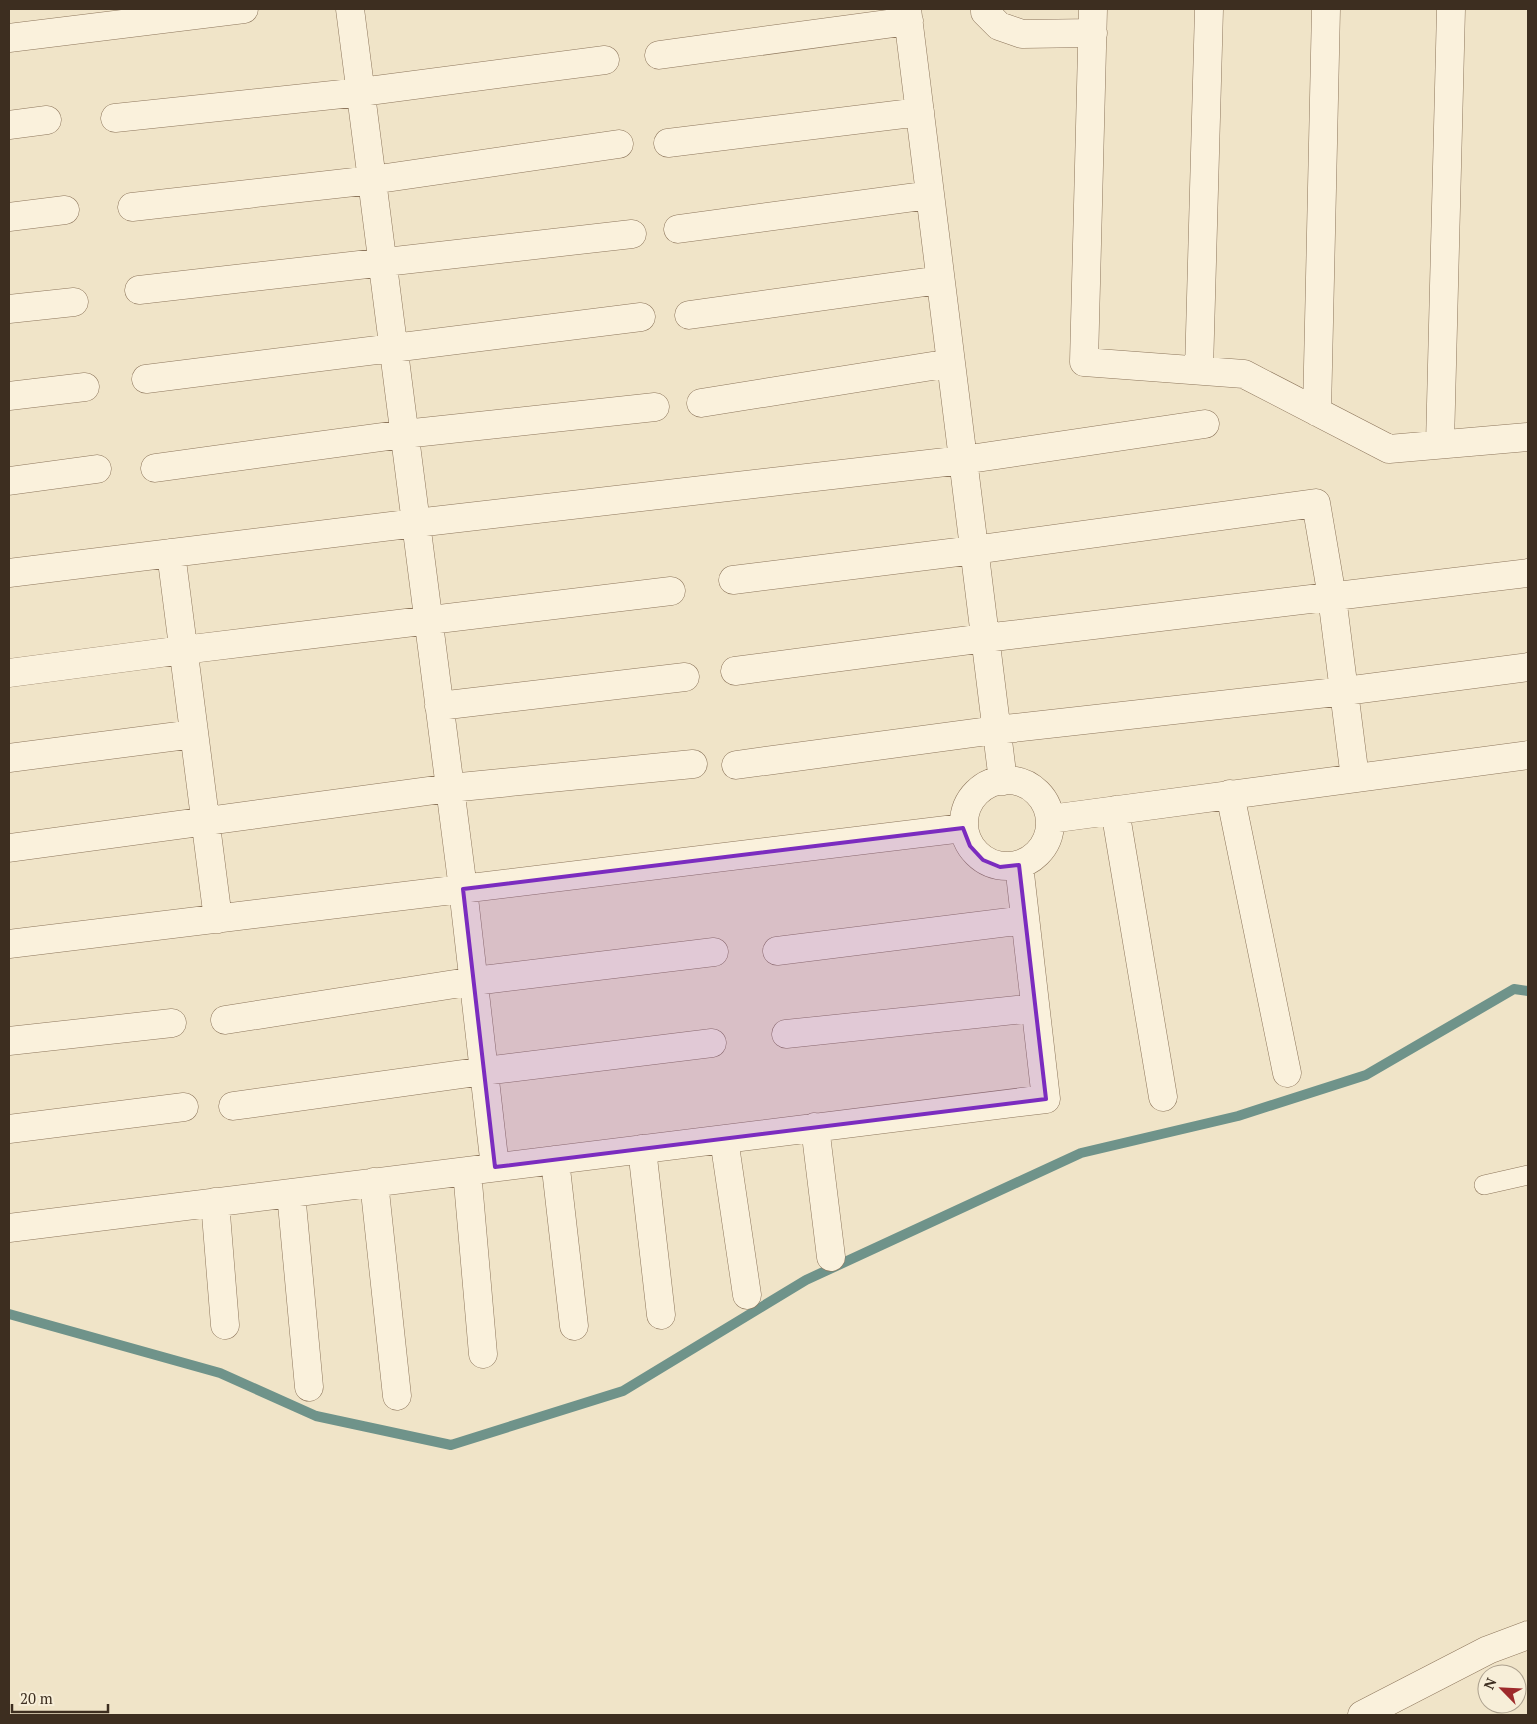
<svg xmlns="http://www.w3.org/2000/svg" width="1537" height="1724" viewBox="0 0 1537 1724" font-family="'PT Serif',serif">
<style>
.lines{fill:none;stroke-linecap:round;stroke-linejoin:round}
.stream{stroke:#6f938a;stroke-width:10}
.lane-casing{stroke:#8d765c;stroke-width:20}
.street-casing{stroke:#8d765c;stroke-width:29}
.lane{stroke:#faf1dc;stroke-width:19}
.street{stroke:#faf1dc;stroke-width:28}
.marked{fill:#7b2cbf;fill-opacity:0.2;stroke:#7b2cbf;stroke-width:4;stroke-linejoin:round}
</style>
<rect width="100%" height="100%" fill="#f0e4c8"/>
<g class="lines">
<path class="stream" d="M9,1314L220,1373L316,1416L451,1445L623,1391L806,1280L1081,1153L1238,1116L1366,1075L1514,989L1528,991"/>
<g class="lane-casing">
<path id="lane" d="M1484,1185L1528,1175"/>
</g>
<g class="street-casing">
<path id="street" d="M350,9L463,889L495,1167
M907,9L1003,781
M985,9V12L999,26L1022,34L1093,33
M1093,9L1084,362L1244,374L1389,449L1528,437
M9,38L244,9
M659,55L909,21
M115,118L361,92L605,60
M9,125L47,120
M668,143L920,112
M132,207L372,180L619,144
M9,217L65,210
M678,229L930,195
M139,290L632,234
M9,309L74,302
M689,315L940,280
M1199,370L1209,9
M146,379L641,317
M9,396L85,387
M701,403L951,363
M1317,412L1326,9
M1440,444L1451,9
M155,468L404,434L655,407
M9,481L97,469
M171,553L218,919
M9,573L416,523L963,460L1205,424
M733,580L974,550L1316,503L1332,597L1355,778
M735,671L985,638L1528,573
M9,673L183,650L671,591
M439,706L685,677
M9,758L194,734
M736,765L996,730L1345,691L1528,667
M964 823a43 43 0 1 1 86 0a43 43 0 1 1-86 0Z
M1230,794L1287,1073
M1115,810L1163,1097
M1050,819L1528,755
M9,848L450,788L693,764
M9,944L963,828
M777,951L1025,920
M225,1020L474,981L714,952
M786,1034L1035,1008
M9,1041L172,1023
M233,1106L484,1071L712,1043
M815,1127L831,1257
M9,1129L184,1107
M724,1139L747,1295
M642,1149L661,1315
M555,1160L574,1326
M467,1171L483,1354
M374,1182L397,1396
M291,1193L309,1387
M215,1202L225,1325
M9,1228L1046,1099L1019,865
M1362,1715L1488,1650L1528,1635"/>
</g>
<use href="#lane" class="lane"/>
<use href="#street" class="street"/>
</g>
<path class="marked" d="M963,828L970,846L983,860L1000,867L1019,865L1046,1099L495,1167L463,889Z"/>
<rect width="1537" height="1724" fill="none" stroke="#3d2e20" stroke-width="20"/>
<g transform="translate(1502 1689) rotate(294)"><circle r="24" fill="#f7eed8" stroke="#ada18e"/>
<path d="M0-4L9 19L0 12L-9 19Z" fill="#9e2a2b"/>
<text y="-8" font-size="14" font-weight="bold" text-anchor="middle" fill="#3d2e20">N</text>
</g>
<path d="M12 1704v8h96v-8" fill="none" stroke="#3d2e20" stroke-width="2.5"/>
<text x="20" y="1704" font-size="15" fill="#3d2e20" stroke="#f7eed8" stroke-width="4" paint-order="stroke">20 m</text>
</svg>
